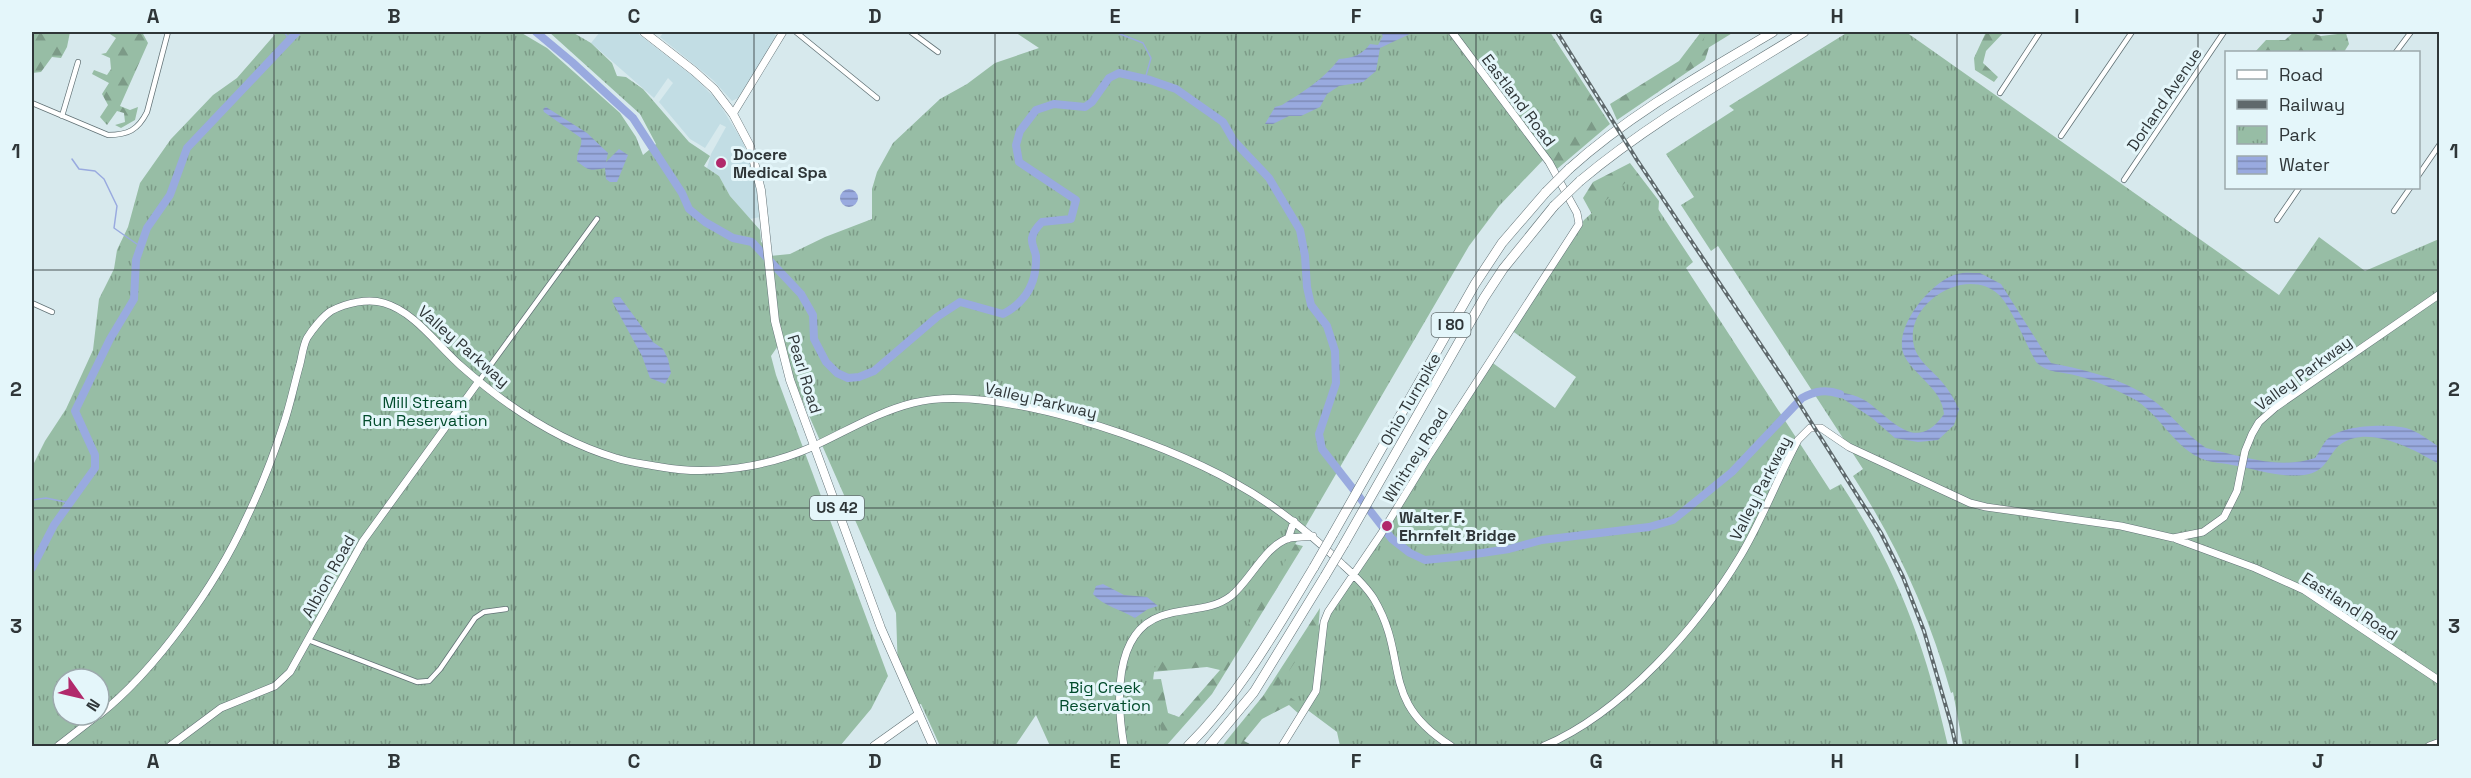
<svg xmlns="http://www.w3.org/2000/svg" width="2471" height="778" viewBox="0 0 2471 778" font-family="'Space Grotesk',sans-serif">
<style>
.built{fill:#c2dde4}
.forest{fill:url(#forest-firs)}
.park{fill:url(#park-tufts);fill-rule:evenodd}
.water{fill:url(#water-rules)}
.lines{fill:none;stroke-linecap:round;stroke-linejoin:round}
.stream{stroke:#99aadf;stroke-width:1.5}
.river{stroke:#99aadf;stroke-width:8}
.street-casing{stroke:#627276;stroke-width:6}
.secondary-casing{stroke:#627276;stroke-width:8}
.primary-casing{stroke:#627276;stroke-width:9}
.highway-casing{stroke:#627276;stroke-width:10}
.street{stroke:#fff;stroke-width:4.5}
.secondary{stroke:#fff;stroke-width:7}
.primary{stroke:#fff;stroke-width:8}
.highway{stroke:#fff;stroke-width:9}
.rail-casing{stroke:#5f696c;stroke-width:4}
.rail{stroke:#e4f6fa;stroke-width:1.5;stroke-dasharray:4.5;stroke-linecap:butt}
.highway-bridge-casing{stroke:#627276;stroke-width:10;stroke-linecap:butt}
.highway-bridge{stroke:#fff;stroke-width:9}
.grid{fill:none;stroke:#2f3638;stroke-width:1.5;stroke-opacity:0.55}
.poi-dot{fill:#b1296b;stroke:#e4f6fa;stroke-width:2}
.labels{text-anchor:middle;stroke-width:6;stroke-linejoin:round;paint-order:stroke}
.shield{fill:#e4f6fa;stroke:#657072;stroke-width:1.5}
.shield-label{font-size:15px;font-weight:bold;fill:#2f3638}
.street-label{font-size:16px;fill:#2f3638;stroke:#e4f6fa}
.poi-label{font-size:16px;font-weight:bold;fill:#2f3638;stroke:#e4f6fa;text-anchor:start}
.park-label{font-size:16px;fill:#004b2b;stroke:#e4f6fa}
.neatline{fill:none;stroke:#2f3638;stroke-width:2}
.grid-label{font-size:20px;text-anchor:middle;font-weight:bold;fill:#2f3638}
</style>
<defs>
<pattern id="forest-firs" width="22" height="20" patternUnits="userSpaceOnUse" patternTransform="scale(1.5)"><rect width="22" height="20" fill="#97bda5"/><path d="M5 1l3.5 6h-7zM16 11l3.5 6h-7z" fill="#7c9a87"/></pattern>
<pattern id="park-tufts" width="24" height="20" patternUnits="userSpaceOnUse" patternTransform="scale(1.5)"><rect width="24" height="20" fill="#97bda5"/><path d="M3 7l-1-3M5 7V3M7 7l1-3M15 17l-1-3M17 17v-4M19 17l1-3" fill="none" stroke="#7c9a87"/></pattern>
<pattern id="water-rules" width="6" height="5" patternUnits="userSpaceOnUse" patternTransform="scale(1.5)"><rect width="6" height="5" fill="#99aadf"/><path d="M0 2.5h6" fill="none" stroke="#7d8bb6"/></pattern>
</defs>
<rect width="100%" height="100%" fill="#d7e9ed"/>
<path class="built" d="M600,32H636L695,78L717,100L743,142L756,183L760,217L750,219L730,196L719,176L707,168L711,154L726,127L720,124L705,148L690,139L659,102L673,83L668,78L654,98L591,43Z
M664,32H771L777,36L738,98L732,101L713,80L660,37Z"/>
<path class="forest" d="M37,32H70L67,47L61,58L52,57L41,72L32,73V33Z
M107,32H142L148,43L120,106L130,110L138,107L135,120L121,128L115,125L125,122L124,113L117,111L107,125L100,117L108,105L102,94L109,83L92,74L94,70L107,75L111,69L110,58L101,54L106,53L116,38Z
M1456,32H1550L1610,124L1557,169Z
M1701,32H1714L1705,60L1617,120L1610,104L1679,61Z
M1986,32H2004L1986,51L1983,63L1998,77L1994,82L1975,70L1974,58Z
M2294,32H2309L2321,36L2346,33L2349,44L2344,52H2255L2266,40H2285Z
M1630,163L1659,201L1657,231L1594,218L1583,198L1593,182Z
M1290,543L1303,546L1212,694L1166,746H1129L1126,681L1161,679L1168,713L1179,717L1220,670L1207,667L1130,674Z
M1320,608L1315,666L1310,695L1299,714L1289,705L1262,719L1244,741L1254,746H1222L1263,696Z"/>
<path class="park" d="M277,32H520L547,48L620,113L636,137L643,155L656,144L640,114L549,32H572L591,43L612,63L617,76L626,77L643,89L689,142L710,156L704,166L719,176L730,196L760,230L761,242L769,247L770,256L790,254L825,237L872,219V189L877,172L893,143L940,99L967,84L995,63L1039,48L1015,32H1542L1594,111L1542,154L1545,158L1499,206L1469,246L1231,654L1158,660C1147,682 1157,713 1163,736L1152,746H1050L1036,715L1015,746H940L921,704L913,705L898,672L896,613L792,377L780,343L771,356L776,375L888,676L871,709L840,746H32V467L45,441L66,409L93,350L99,299L114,269L117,250L128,227L140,183L171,139L213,95L237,78ZM63,679H99V715H63Z
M1708,32H1734L1690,59Z
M1848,32H1906L2279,295L2319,237L2365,271L2439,239V741L2427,746H1963L1953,692L1951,693C1929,614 1897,544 1853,476L1863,469L1718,246L1711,251L1681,205L1694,197L1666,154L1734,110L1729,106Z
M1635,174L1693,262L1686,268L1830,490L1841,484C1899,572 1925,645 1948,746H1340L1337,732L1278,688L1490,361L1555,408L1576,377L1511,330L1584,220Z"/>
<path class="water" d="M1380,32H1414L1380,48L1376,71L1363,82L1339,86L1327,94L1320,107L1301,116H1289L1273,124H1265L1275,107L1282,105C1303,92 1324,79 1339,59C1353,58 1362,55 1370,44L1378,45L1383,36Z
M546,107L587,133L608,153L606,162L619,149L628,155L617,182H610L606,179L605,168C591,171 588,171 577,161C576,152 583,147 581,138L544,112L543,109Z
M840 198a9 9 0 1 1 18 0a9 9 0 1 1-18 0Z
M1980,273L2001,284L2051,363C2089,371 2127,379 2158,404C2174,418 2188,436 2206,448C2241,456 2279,470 2315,458C2319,453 2321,447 2325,442C2338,424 2387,424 2406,428C2418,431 2430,441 2439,447V464C2415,450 2369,424 2341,444C2328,453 2328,472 2304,475C2281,478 2255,469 2232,465C2223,463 2213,463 2205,460C2175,450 2160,413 2132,398C2115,389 2096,381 2078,376C2062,371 2048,374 2036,362C2027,346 2010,304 1998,294C1965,265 1903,305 1914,346C1917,360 1933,371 1942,382C1949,390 1954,399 1959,409L1954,425L1938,440L1918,442L1895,438L1872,418L1830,390C1843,393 1855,394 1866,401C1892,419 1916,455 1944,414C1942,389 1916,377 1905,357C1890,330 1931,281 1957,274C1964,272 1973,273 1980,273Z
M615,297H620L653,342L663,349L668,359L671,373L665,384L650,378L642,356L612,301Z
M1103,584L1124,595L1147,597L1158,606L1148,609L1135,618C1122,610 1103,606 1093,594L1096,586Z"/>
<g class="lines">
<path class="stream" d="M284,32L290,40
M1115,32L1143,43L1151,58L1145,79
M72,159L79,169L95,171L104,179L117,206L114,228L141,247
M32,500L46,498L70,503"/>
<path class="river" d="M536,32L572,62L633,118L682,193L689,209L705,222L733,238L752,242L801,294L813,315L814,339L826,362L837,373L848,378L859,377L874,371L937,317L960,302L1003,314C1026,302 1037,283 1036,256C1035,250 1031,244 1032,238C1033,231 1038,226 1042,222L1071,219L1076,200L1019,162L1016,145L1020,131L1036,110L1054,104L1085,107L1092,102L1109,78L1119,73L1150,80L1176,89L1223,122L1234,141L1269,178L1300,230L1305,256L1307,287L1311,305L1327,326L1335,351L1336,383L1319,434L1322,449L1392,539L1410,553L1425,560L1455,557L1509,549L1542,540L1649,527L1673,520L1732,472L1802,398C1815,391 1826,389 1840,394
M32,568L54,525L95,468V455L75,411L110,339L134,299L136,260L147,228L170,195L187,148L297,32"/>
<g class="street-casing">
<path id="street" d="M796,32L877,98
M911,32L938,52
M2396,52L2411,32
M2000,93L2040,32
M32,103L108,135C128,135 138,130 147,112L168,32
M62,116L78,62
M2061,136L2132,32
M2418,176L2440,144
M2124,180L2224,32
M2394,211L2410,188
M2277,220L2299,188
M32,303L52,312
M479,381L597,219
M308,640L417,682L429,681L440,669L475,618L484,612L506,609"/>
</g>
<g class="secondary-casing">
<path id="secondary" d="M733,114L783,32
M1288,539L1294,521
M2176,539L2255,568L2304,590L2440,681
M99,715C156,670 216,585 246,519C260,490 273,457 283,426C290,406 294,385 300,364C302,356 303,346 307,338C312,330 323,316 331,311C346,303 368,298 384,303C415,312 437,345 461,366C505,405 559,441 616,458C631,463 646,464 661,467C710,476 767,467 812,447C845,432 877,412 913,403C995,382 1161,441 1235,483C1275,505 1310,533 1343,565C1354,575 1366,586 1374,599C1410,660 1378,700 1451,746
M58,746L98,715
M170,746L221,708L275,686L290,672L363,541L479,381
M1124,746C1117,705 1112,633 1161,616C1185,607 1210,612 1231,596C1250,581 1266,544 1290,538C1297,537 1305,537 1313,536
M1282,746L1316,691L1324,622L1328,612L1381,534L1430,454L1579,224L1577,213L1549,162L1452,32
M1544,746C1622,713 1698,627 1741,555C1763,518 1778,477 1798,440L1810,428H1821L1849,447L1970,503L1986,507L2121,526L2173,538L2203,532L2224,517L2237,491L2245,451L2252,434L2259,422L2276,407L2440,294
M2429,746L2440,742"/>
</g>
<g class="primary-casing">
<path id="primary" d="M644,32L694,71L714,89L733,114L750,146L761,190L775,321L790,380L881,628L933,746
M874,746L919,714"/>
</g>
<g class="highway-casing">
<path id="highway" d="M1569,169C1630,114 1702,74 1773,32
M1580,181C1649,123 1728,79 1804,32
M1333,534L1475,284L1502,243L1546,192
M1344,544L1484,298L1503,269L1554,206
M1188,746C1240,694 1276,630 1314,567
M1209,746L1254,692L1325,576"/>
</g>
<use href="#street" class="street"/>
<use href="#secondary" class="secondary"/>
<use href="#primary" class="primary"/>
<use href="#highway" class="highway"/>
<g class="rail-casing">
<path id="rail" d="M1557,32L1637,160L1785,381L1881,533L1903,577L1924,631L1951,724L1956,746"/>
</g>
<use href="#rail" class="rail"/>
<g class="highway-bridge-casing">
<path id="highway-bridge" d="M1546,192L1569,169
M1554,206L1580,181
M1314,567L1333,534
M1325,576L1344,544"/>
</g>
<use href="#highway-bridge" class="highway-bridge"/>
</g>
<path class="grid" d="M274,32V746M514,32V746M754,32V746M995,32V746M1236,32V746M1476,32V746M1716,32V746M1957,32V746M2198,32V746M32,270H2440M32,508H2440"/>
<g class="poi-dot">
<circle cx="721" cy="163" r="6"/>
<circle cx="1387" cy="526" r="6"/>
</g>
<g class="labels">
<g class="shield">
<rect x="1431.5" y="313" width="39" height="24" rx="4.5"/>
<rect x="810" y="496" width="54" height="24" rx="4.5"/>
</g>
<g class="shield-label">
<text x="1451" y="330">I 80</text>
<text x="837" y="513">US 42</text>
</g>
<g class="street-label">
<text transform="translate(2164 99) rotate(-56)" y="6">Dorland Avenue</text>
<text transform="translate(1519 100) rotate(53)" y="6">Eastland Road</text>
<text transform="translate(464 346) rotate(41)" y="6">Valley Parkway</text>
<text transform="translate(2303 373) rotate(-36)" y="6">Valley Parkway</text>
<text transform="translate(805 374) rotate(73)" y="6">Pearl Road</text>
<text transform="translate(1410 399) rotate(-60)" y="6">Ohio Turnpike</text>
<text transform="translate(1041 400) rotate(13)" y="6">Valley Parkway</text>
<text transform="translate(1415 455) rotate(-58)" y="6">Whitney Road</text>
<text transform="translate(1760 488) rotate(-63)" y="6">Valley Parkway</text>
<text transform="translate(328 576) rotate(-61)" y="6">Albion Road</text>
<text transform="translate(2350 606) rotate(33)" y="6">Eastland Road</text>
</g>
<g class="poi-label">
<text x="733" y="160">Docere<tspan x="733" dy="18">Medical Spa</tspan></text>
<text x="1399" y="523">Walter F.<tspan x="1399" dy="18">Ehrnfelt Bridge</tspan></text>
</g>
<g class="park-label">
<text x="425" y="408">Mill Stream<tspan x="425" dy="18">Run Reservation</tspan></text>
<text x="1105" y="693">Big Creek<tspan x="1105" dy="18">Reservation</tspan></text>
</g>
</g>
<rect width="2471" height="778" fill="none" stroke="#e4f6fa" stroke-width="66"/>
<rect x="2225" y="51" width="195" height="138" fill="#e4f6fa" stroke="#9ca9ac" stroke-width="1.5"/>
<rect x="2237" y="70" width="30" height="9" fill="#ffffff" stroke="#9ca9ac" stroke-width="1.5"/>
<text x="2279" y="81" font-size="18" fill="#2f3638">Road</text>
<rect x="2237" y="100" width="30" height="9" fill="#5f696c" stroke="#9ca9ac" stroke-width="1.5"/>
<text x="2279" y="111" font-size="18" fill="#2f3638">Railway</text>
<rect x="2237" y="126" width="30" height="18" fill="url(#park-tufts)" stroke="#9ca9ac" stroke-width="1.5"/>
<text x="2279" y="141" font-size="18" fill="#2f3638">Park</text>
<rect x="2237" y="156" width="30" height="18" fill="url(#water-rules)" stroke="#9ca9ac" stroke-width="1.5"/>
<text x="2279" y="171" font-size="18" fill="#2f3638">Water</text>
<g transform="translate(81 697) rotate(124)"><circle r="28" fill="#e4f6fa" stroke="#9ca9ac" stroke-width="1.5"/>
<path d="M0-4.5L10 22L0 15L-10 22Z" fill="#b1296b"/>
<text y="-9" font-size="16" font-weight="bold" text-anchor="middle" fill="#2f3638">N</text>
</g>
<rect x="33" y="33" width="2405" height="712" class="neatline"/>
<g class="grid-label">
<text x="153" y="23">A</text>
<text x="394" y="23">B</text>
<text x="634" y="23">C</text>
<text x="875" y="23">D</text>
<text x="1115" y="23">E</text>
<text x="1356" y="23">F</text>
<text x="1596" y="23">G</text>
<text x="1837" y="23">H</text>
<text x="2077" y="23">I</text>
<text x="2318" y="23">J</text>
<text x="16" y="158">1</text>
<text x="2454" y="158">1</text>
<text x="16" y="396">2</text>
<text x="2454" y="396">2</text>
<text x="16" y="633">3</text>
<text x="2454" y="633">3</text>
<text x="153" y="768">A</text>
<text x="394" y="768">B</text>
<text x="634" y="768">C</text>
<text x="875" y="768">D</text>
<text x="1115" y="768">E</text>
<text x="1356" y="768">F</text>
<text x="1596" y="768">G</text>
<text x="1837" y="768">H</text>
<text x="2077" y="768">I</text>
<text x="2318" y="768">J</text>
</g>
</svg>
